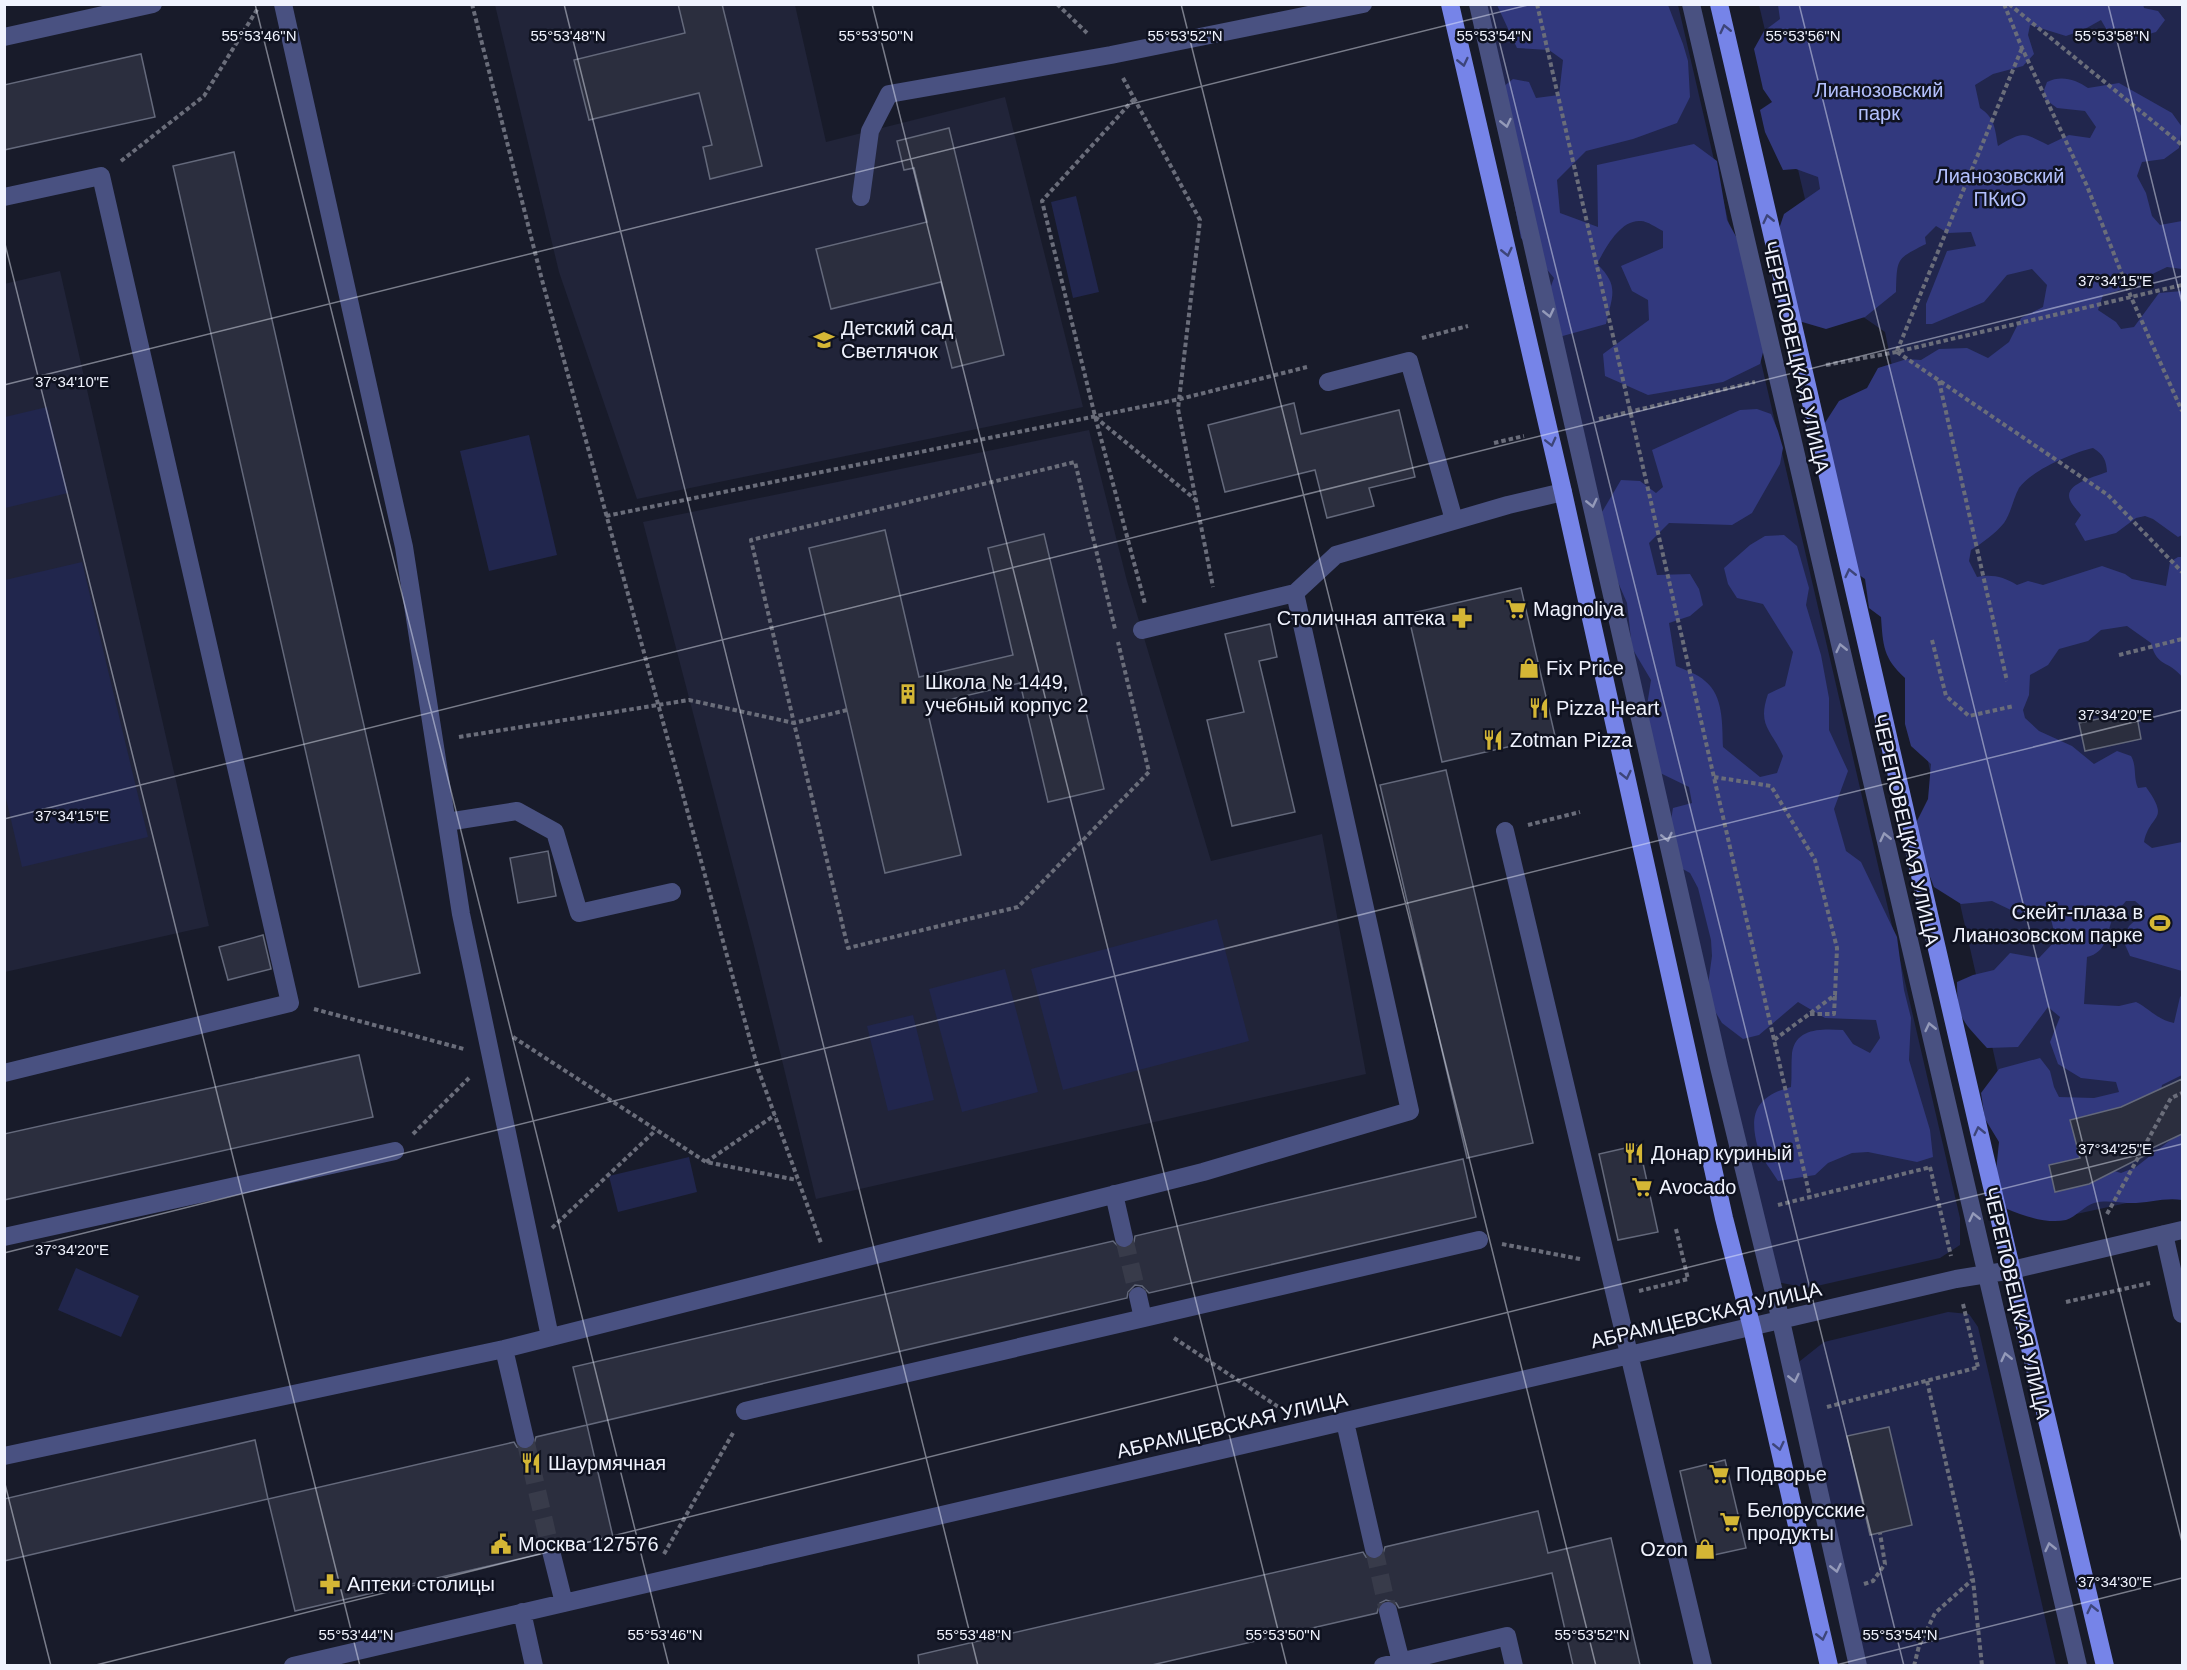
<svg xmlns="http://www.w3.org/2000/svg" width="2187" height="1670" viewBox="0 0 2187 1670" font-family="Helvetica,sans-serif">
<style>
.built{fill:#212439}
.green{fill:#21264d}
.forest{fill:#32397e}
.building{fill:#2b2e3e;stroke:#64697b;stroke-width:1.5}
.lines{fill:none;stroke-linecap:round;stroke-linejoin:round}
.minor-tunnel{stroke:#383b4a;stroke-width:18;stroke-dasharray:18 9;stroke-linecap:butt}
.path{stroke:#6a6d7a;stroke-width:4;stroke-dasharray:4.5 3;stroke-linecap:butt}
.minor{stroke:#495181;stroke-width:18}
.major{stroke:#7684e8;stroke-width:18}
.oneway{stroke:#3d457a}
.oneway2{stroke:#949ab9}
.ticks{fill:none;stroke:#f0f3fe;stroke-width:1.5;stroke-opacity:0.45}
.labels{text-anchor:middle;stroke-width:5;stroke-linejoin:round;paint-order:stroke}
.park-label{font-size:20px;fill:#b3c0fd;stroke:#0f1220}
.poi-label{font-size:20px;fill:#f0f3fe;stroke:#0f1220;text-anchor:start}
.street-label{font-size:20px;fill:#f0f3fe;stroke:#0f1220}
.ticks-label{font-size:15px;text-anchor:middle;fill:#f0f3fe;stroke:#0f1220;stroke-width:5;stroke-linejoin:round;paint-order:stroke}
</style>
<rect width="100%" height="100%" fill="#181b2a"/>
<path class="built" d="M495,5H795L826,142L1005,97L1083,407L637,499L559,272Z
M60,271L209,926L5,972L4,284Z
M1089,430L1127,581L1211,861L1322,834L1366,1074L816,1199L754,946L643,522Z"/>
<path class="green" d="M1484,5H1678L1960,1218V1245L1940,1258L1808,1288L1777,1282Z
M1759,5H2182V1191L2058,1218L2024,1188L1854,433L1894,376L1885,332L1827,292Z
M1076,196L1099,292L1073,298L1051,202Z
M47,407L68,493L5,508V417Z
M529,435L557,555L489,571L460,451Z
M82,562L148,837L22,867L5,794V580Z
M1217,919L1249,1041L1063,1090L1031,969Z
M1005,969L1038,1092L962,1112L929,989Z
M913,1015L934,1100L888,1111L867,1026Z
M689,1157L697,1192L618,1212L609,1176Z
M76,1268L139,1296L121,1337L58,1310Z
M1948,1312L1969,1314L1978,1327L2056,1665H1855L1793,1392L1800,1361L1824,1342Z"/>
<path class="forest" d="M2143,4L2144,8L2158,11L2165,20L2156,32L2121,42L2108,32L2101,20L2083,30L2066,36L2030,25L2028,35L2034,54L2023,66L1993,74L1975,85L1980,108C1995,118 1995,129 1998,146C2024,131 2022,132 2048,145L2069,135L2090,138L2096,127L2085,111L2057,108L2045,99L2044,90L2047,82C2061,75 2075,79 2088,88L2119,83L2172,113L2182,127L2179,148L2164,159L2142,162L2137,176L2146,193L2152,216L2160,225L2182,221V269L2167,267L2117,291L2103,295L2098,310L2116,322L2121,329L2134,327L2159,293L2182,291V535L2178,537L2153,519L2145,516L2136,518L2116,533L2085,541L2075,524L2081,515C2078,511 2072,505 2070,500C2063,484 2095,477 2107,472C2106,460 2104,455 2093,448C2072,453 2032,470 2019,488C2013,499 2011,513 2004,523C1995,534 1982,543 1971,550L1969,561L1977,577C1992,574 2004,577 2017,585L2028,581L2043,585L2102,566L2125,574L2132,579L2166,586L2170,562L2178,557H2182V677C2169,660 2157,668 2151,643L2127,626L2101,630L2088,641L2059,649L2048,665L2030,675L2029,695L2023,710L2025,718L2039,731L2072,746L2094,764L2117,751L2131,756C2137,766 2133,777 2138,788L2146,787C2171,822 2150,813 2144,842L2152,848L2182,842V971L2130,956L2123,940L2129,926L2142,914L2141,906L2135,901H2126C2122,906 2115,913 2112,920C2106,936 2107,952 2087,957L2084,1004L2119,1006L2136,1002C2150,1009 2158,1020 2174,1023L2180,997L2182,995V1075L2162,1085L2158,1106L2108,1169L2121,1173L2136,1167L2182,1131V1200C2164,1197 2146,1204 2127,1203C2115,1202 2105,1200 2094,1203C2084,1206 2076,1217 2066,1220C2047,1224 2024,1216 2007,1209L1995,1181L1999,1142L1985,1119L1981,1093L1999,1069L2040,1058L2050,1071L2054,1087L2059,1097L2094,1098L2119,1092L2116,1082L2081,1078L2058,1064L2050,1042L2060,1017L2048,1007L2018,1047L1987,1048C1963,1021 1957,1020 1957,982L1973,975L1994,970L2010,953L2039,958L2056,940L2051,919L2013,911L1992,901L1961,904L1934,887L1919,849L1917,821L1928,799L1931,764L1911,746L1905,724V678C1883,658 1883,645 1881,617L1869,608L1865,579L1852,570L1821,429L1839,401L1867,388L1878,368L1907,359L1921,360L1939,349L1967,348L1988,358L2009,342L2021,318L2043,307L2047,285L2032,269L2007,275L1984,302L1932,324H1926V304L1947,251L1976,246L1971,232L1948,233L1936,226L1925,237L1926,244C1896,259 1897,258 1896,292L1865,317L1826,329L1792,319L1777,235L1784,214L1820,189L1818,177L1796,169L1783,170L1765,132L1760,110L1772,102L1763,89L1754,49L1764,31L1780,19L1778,5Z
M1497,5H1668L1683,44L1688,61L1690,97L1677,123L1633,139L1586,151L1557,180L1560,213L1598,227L1597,165L1694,144L1717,161L1727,220L1746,255L1767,337L1760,364L1723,382L1648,395L1605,376L1603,354L1649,320L1648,300L1632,291L1621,266L1663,248V231C1657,228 1647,221 1641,221C1620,219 1605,249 1597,264C1620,286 1612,296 1606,324L1559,337L1541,313L1554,278L1521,238L1493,95L1513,79L1529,82L1536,98L1559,95L1563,60L1549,50L1517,48Z
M1757,409L1771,414L1778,431L1783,448L1780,464L1752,513L1732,525L1669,523L1649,543L1657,575L1690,574L1699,589L1703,605L1690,616L1669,623L1676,666C1685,670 1698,674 1705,681C1724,696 1722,725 1723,747L1760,777L1777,773L1783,756C1771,729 1757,726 1768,694L1785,686L1793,652L1763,604L1737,598L1728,584L1724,568L1750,545L1765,536L1784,535L1797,546L1809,588L1806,605L1821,655L1829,698V730L1848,771L1834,809L1846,851L1861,862L1897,937L1904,990L1911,1018L1909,1060L1930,1130L1933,1157L1917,1162L1868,1152L1852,1153L1828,1163L1815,1175L1778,1181C1772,1171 1762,1159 1758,1148C1748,1113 1757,1096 1791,1087C1792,1076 1791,1064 1792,1053C1796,1027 1823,1029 1843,1030L1853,1044L1870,1053L1880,1038L1876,1020L1825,1018L1798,1002L1759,1035L1743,1039L1722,1023L1713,1008L1707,992L1712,956L1711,940L1698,888L1690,873L1670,862L1667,845L1673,808L1692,803L1689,787L1656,771L1644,725L1651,680L1632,648L1627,603L1607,557L1602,512L1621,480L1640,481L1656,493L1663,487L1652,450L1740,410Z"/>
<path class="building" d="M678,4H722L762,166L710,179L703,147L712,145L699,93L589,120L574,60L685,33Z
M141,54L155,117L4,150V85Z
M949,128L1004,355L952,368L944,336L954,334L941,282L831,309L816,249L927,222L914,168L904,170L897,141Z
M234,152L420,973L359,987L173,166Z
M1294,403L1301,434L1399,410L1415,477L1369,488L1374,506L1327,518L1315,470L1225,492L1208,425Z
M885,530L919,677L1013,655L988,548L1044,534L1104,789L1048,802L1020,683L926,705L961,855L885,873L809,548Z
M1521,588L1555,736L1442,762L1408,614Z
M1270,624L1277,657L1259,661L1295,812L1232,826L1207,720L1244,712L1225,634Z
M2136,711L2141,739L2085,751L2079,723Z
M1446,770L1533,1143L1467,1158L1380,785Z
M548,851L556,896L518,903L510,858Z
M263,935L271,969L228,980L219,947Z
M359,1055L373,1117L4,1200V1134Z
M2182,1079V1134L2150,1149L2152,1152L2089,1184L2055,1192L2049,1165L2080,1158L2070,1120L2121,1107Z
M1639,1145L1658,1232L1618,1240L1599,1154Z
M1463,1159L1476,1217L1149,1293L1142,1286L1135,1285L1128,1292L1127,1298L587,1425L573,1367L1113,1241L1120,1248L1127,1249L1134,1242L1135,1236Z
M587,1425L613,1537L562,1548L559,1543L549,1540L543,1543L540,1554L295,1611L268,1499L514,1442L517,1447L527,1450L533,1447L536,1437Z
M1889,1427L1912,1525L1870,1535L1847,1436Z
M255,1440L268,1499L4,1561V1499Z
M1725,1460L1746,1548L1700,1558L1680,1471Z
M1538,1511L1548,1553L1611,1538L1640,1665H1573L1552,1573L1399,1608L1396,1603L1386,1600L1380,1603L1377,1613L1152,1665H919L918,1655L1363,1552L1366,1557L1376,1560L1382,1557L1385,1547Z"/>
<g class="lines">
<path class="minor-tunnel" d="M1124,1238L1138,1296
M525,1439L551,1551
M1374,1549L1388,1611"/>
<path class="path" d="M472,4L542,280L758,1069L821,1243
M1057,4L1087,33
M1537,4L1810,1197
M2004,4L2022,48L2087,186L2131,297L2182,411
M2009,4L2182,145
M1123,78L1200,220L1178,409L1213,587
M1134,99L1042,201L1095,416L1145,604
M121,161L204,96L258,8
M1422,338L1468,326
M1897,351L2022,48
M1897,352L2108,495L2182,572
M1826,365L1896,352L2182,285
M1939,381L2007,681
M1095,417L1196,500
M1599,419L1755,382
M1494,443L1524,436
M606,516L1180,399L1307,367
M1932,640L1946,696L1969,716L2014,706
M2119,655L2182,639
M847,710L794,723L751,540L1075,462L1115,629
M459,737L689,700L794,723L848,948L1018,907L1149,772L1118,642
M1714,777L1771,786L1815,860L1837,948L1835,995L1774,1040
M1528,825L1580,812
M314,1009L464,1049
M1810,1014H1834L1835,995
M513,1037L706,1162L797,1180
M413,1134L469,1078
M706,1162L775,1115
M1930,1167L1951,1256
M1778,1205L1931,1167
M2107,1214L2171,1098L2182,1093
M552,1228L656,1130
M1502,1244L1580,1259
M1639,1291L1688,1279L1676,1229
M2066,1302L2150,1283
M1963,1304L1978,1367
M1174,1338L1283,1410
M1927,1381L1973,1580L1982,1666
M1827,1407L1979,1367
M664,1554L733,1433
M1864,1584L1873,1581L1885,1564L1880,1533
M1914,1666L1919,1646L1935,1613L1972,1580"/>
<path class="minor" d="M283,4L404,547L461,914L550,1337
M1478,4L1719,1067L1781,1321L1858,1666
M1691,4L2078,1666
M4,37L153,4
M4,197L101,176L290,1003L4,1073
M861,197L870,131L889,94L1111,55L1363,4
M1328,382L1409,361L1454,520
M1142,630L1295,593
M447,822L517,811L555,832L579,913L672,892
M1505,831L1703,1666
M1114,1194L1124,1238
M2164,1234L2182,1314
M4,1237L395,1151
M1138,1296L1143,1318
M504,1349L525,1439
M745,1411L1479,1240
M1345,1422L1374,1549
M4,1456L504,1349L1203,1172L1410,1111L1295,593L1336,555L1508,505L1563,492
M551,1551L564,1603
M1388,1611L1401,1662
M522,1612L534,1666
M293,1666L1956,1279L2012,1270L2182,1230
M1383,1666L1507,1636L1514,1666"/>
<path class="major" d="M1450,4L1563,492L1724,1218L1752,1328L1829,1666
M1719,4L1985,1157L2105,1666"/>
</g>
<defs><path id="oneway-chevron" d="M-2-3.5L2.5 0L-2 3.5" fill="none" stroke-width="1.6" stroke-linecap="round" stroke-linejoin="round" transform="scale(1.5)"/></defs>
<g class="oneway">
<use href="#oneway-chevron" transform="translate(1725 29) rotate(-103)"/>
<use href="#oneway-chevron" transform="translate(1463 62) rotate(77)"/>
<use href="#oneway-chevron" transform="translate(1768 219) rotate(-103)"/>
<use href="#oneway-chevron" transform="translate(1507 252) rotate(77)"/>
<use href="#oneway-chevron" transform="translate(1551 442) rotate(76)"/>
<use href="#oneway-chevron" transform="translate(1850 573) rotate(-103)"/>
<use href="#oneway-chevron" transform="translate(1626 775) rotate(77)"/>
<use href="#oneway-chevron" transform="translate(1979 1131) rotate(-103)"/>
<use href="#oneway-chevron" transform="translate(1779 1446) rotate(77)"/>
<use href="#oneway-chevron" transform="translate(2092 1609) rotate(-103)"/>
<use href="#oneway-chevron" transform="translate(1822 1636) rotate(77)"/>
</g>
<g class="oneway2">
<use href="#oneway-chevron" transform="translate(1506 123) rotate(77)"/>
<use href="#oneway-chevron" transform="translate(1549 313) rotate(77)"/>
<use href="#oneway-chevron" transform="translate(1592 503) rotate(77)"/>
<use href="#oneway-chevron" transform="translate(1841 648) rotate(-103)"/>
<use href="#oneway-chevron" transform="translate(1667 837) rotate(77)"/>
<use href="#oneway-chevron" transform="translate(1885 837) rotate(-103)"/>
<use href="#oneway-chevron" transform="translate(1930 1027) rotate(-103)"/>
<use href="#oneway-chevron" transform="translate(1974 1217) rotate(-103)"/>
<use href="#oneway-chevron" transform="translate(2006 1357) rotate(-103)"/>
<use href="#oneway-chevron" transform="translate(1794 1378) rotate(77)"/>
<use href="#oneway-chevron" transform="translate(2050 1547) rotate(-103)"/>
<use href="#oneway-chevron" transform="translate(1836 1568) rotate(77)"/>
</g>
<path class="ticks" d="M255,4L669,1666M564,4L978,1666M872,4L1287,1666M1181,4L1596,1666M1490,4L1904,1666M1799,4L2182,1542M2108,4L2182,303M4,240L360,1666M4,385L1532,4M4,819L2182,276M4,1253L2182,710M4,1480L51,1666M92,1666L2182,1144M1832,1666L2182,1578"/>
<defs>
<g id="school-bare" transform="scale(1.62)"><path d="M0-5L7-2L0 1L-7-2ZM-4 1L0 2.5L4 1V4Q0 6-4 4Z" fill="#d4b635" stroke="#0f1220" stroke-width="2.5" paint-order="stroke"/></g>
<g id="supermarket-bare" transform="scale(1.62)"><path d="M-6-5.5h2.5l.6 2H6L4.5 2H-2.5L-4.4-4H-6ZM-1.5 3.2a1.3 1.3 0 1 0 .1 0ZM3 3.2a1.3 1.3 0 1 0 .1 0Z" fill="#d4b635" stroke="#0f1220" stroke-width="2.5" paint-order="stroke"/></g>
<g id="pharmacy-bare" transform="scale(1.62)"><path d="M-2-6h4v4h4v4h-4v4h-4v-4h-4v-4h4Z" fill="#d4b635" stroke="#0f1220" stroke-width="2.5" paint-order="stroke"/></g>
<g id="shop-bare" transform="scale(1.62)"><path d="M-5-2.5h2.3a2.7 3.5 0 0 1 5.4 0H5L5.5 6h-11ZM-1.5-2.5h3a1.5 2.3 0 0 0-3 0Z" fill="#d4b635" stroke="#0f1220" stroke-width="2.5" paint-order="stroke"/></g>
<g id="building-bare" transform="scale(1.62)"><path d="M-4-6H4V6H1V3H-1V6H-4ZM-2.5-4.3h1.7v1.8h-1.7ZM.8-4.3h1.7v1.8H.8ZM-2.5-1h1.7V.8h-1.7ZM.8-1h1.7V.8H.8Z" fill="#d4b635" stroke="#0f1220" stroke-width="2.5" paint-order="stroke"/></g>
<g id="restaurant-bare" transform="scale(1.62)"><path d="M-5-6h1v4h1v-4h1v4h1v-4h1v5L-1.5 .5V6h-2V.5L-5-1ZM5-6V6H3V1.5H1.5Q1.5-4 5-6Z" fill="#d4b635" stroke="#0f1220" stroke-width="2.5" paint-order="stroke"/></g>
<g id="stadium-bare" transform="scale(1.62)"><path d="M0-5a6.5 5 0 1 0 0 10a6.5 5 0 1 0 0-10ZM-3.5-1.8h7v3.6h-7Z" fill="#d4b635" stroke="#0f1220" stroke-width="2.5" paint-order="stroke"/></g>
<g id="civic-bare" transform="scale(1.62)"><path d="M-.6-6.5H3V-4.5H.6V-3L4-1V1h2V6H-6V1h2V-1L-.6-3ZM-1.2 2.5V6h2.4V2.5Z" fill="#d4b635" stroke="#0f1220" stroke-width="2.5" paint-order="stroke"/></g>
</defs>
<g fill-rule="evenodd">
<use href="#school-bare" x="824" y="340"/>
<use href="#supermarket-bare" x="1516" y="609"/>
<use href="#pharmacy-bare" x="1462" y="618"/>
<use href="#shop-bare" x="1529" y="668"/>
<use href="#building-bare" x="908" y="694"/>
<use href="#restaurant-bare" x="1539" y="708"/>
<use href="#restaurant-bare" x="1493" y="740"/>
<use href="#stadium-bare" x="2160" y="923"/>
<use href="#restaurant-bare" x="1634" y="1153"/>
<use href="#supermarket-bare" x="1642" y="1187"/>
<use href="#restaurant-bare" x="531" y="1463"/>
<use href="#supermarket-bare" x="1719" y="1474"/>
<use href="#supermarket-bare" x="1730" y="1522"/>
<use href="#civic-bare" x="501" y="1544"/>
<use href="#shop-bare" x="1705" y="1549"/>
<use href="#pharmacy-bare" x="330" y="1584"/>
</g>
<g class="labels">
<g class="park-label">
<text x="1879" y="97">Лианозовский<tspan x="1879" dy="23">парк</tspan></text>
<text x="2000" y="183">Лианозовский<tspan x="2000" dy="23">ПКиО</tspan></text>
</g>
<g class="poi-label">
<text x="841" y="335">Детский сад<tspan x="841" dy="23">Светлячок</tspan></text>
<text x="1533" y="616">Magnoliya</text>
<text x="1445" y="625" text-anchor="end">Столичная аптека</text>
<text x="1546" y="675">Fix Price</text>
<text x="925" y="689">Школа № 1449,<tspan x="925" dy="23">учебный корпус 2</tspan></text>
<text x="1556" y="715">Pizza Heart</text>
<text x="1510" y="747">Zotman Pizza</text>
<text x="2143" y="919" text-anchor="end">Скейт-плаза в<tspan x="2143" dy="23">Лианозовском парке</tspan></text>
<text x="1651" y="1160">Донар куриный</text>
<text x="1659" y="1194">Avocado</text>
<text x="548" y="1470">Шаурмячная</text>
<text x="1736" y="1481">Подворье</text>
<text x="1747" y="1517">Белорусские<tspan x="1747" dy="23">продукты</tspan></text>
<text x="518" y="1551">Москва 127576</text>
<text x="1688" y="1556" text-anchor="end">Ozon</text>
<text x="347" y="1591">Аптеки столицы</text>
</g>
<g class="street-label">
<text transform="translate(1796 357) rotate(77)" y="7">ЧЕРЕПОВЕЦКАЯ УЛИЦА</text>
<text transform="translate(1906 830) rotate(77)" y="7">ЧЕРЕПОВЕЦКАЯ УЛИЦА</text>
<text transform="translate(2017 1303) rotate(77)" y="7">ЧЕРЕПОВЕЦКАЯ УЛИЦА</text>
<text transform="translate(1706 1315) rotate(-13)" y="7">АБРАМЦЕВСКАЯ УЛИЦА</text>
<text transform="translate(1232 1425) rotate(-13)" y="7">АБРАМЦЕВСКАЯ УЛИЦА</text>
</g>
</g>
<g class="ticks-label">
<text x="259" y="41">55°53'46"N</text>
<text x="568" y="41">55°53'48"N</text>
<text x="876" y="41">55°53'50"N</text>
<text x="1185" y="41">55°53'52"N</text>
<text x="1494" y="41">55°53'54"N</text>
<text x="1803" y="41">55°53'56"N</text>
<text x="2112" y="41">55°53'58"N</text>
<text x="2115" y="286">37°34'15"E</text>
<text x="72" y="387">37°34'10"E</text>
<text x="2115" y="720">37°34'20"E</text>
<text x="72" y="821">37°34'15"E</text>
<text x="2115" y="1154">37°34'25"E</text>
<text x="72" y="1255">37°34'20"E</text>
<text x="2115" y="1587">37°34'30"E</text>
<text x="356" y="1640">55°53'44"N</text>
<text x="665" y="1640">55°53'46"N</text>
<text x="974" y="1640">55°53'48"N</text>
<text x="1283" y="1640">55°53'50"N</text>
<text x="1592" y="1640">55°53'52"N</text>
<text x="1900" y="1640">55°53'54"N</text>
</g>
<rect width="2187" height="1670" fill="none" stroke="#f0f3fe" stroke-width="12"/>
</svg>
